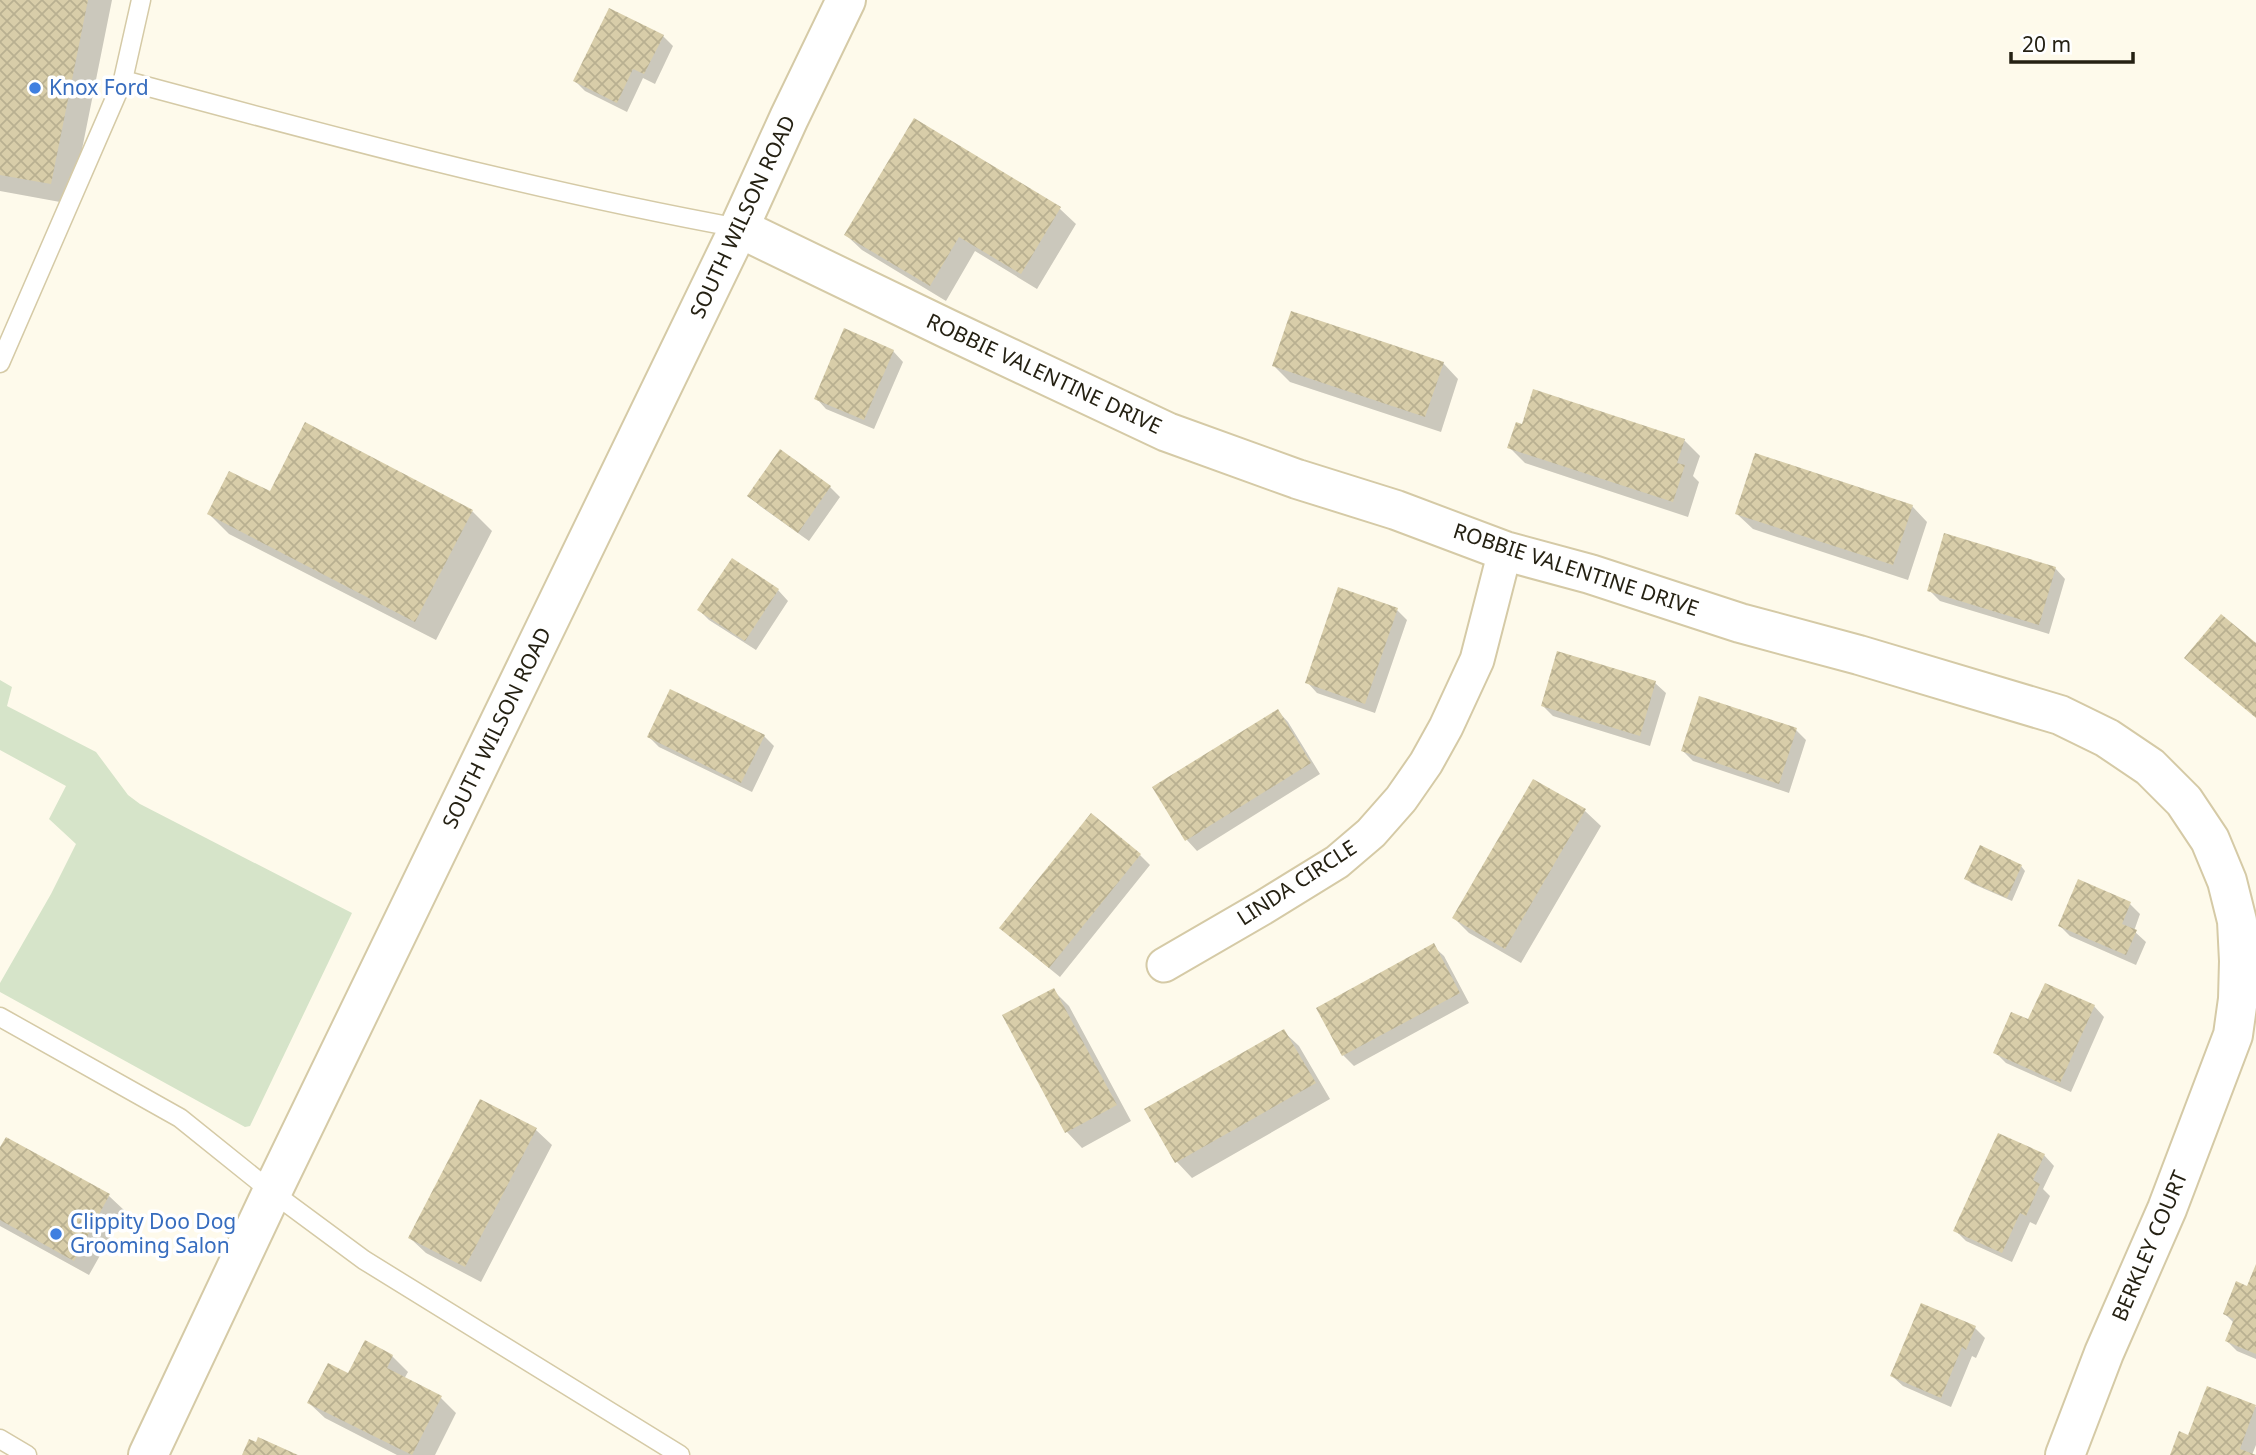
<svg xmlns="http://www.w3.org/2000/svg" width="2256" height="1455" viewBox="0 0 2256 1455" font-family="'Noto Sans',sans-serif">
<style>
.green{fill:#d6e4c9}
.shadow{fill:#0003}
.building{fill:url(#building-cross-hatch)}
.lines{fill:none;stroke-linecap:round;stroke-linejoin:round}
.lane-casing{stroke:#d5caa6;stroke-width:21}
.street-casing{stroke:#d5caa6;stroke-width:37}
.secondary-casing{stroke:#d5caa6;stroke-width:42}
.lane{stroke:#fff;stroke-width:18}
.street{stroke:#fff;stroke-width:33}
.secondary{stroke:#fff;stroke-width:38}
.shop-dot{fill:#3f7fe0;stroke:#fff;stroke-width:2.5}
.labels{text-anchor:middle;stroke-width:7;stroke-linejoin:round;paint-order:stroke}
.shop-label{font-size:21px;fill:#366cbe;stroke:#fff;text-anchor:start}
.street-label{font-size:21px;fill:#252113;stroke:#fff}
</style>
<defs>
<pattern id="building-cross-hatch" width="8" height="8" patternUnits="userSpaceOnUse" patternTransform="scale(1.75)"><rect width="8" height="8" fill="#d8cda9"/><path d="M0 0l8 8M0 8l8-8" fill="none" stroke="#b9b091"/></pattern>
</defs>
<rect width="100%" height="100%" fill="#fefaeb"/>
<path class="green" d="M0,680L12,687L7,706L96,752L128,795L140,804L352,913L250,1126L245,1127L0,992V983L51,894L76,844L49,819L66,786L0,750Z"/>
<path class="shadow" d="M0,0H112L71,204L0,191Z
M663,36L673,46L655,84L643,78L627,112L585,91L575,81Z
M915,121L1060,209L1076,224L1037,289L975,251L946,301L862,250L846,235Z
M893,351L903,362L874,429L826,409L816,398Z
M1443,363L1458,379L1441,432L1290,382L1274,366Z
M1684,440L1700,456L1693,476L1699,482L1688,517L1525,463L1509,447Z
M830,487L840,497L809,541L760,506L749,496Z
M270,494L472,511L492,531L436,640L229,534L209,514Z
M1912,506L1927,522L1908,580L1753,529L1737,514Z
M732,560L778,590L788,601L756,650L709,620L699,610Z
M2055,568L2065,579L2049,634L1940,601L1929,590Z
M1397,610L1407,620L1375,713L1317,693L1307,682Z
M1655,683L1666,693L1650,746L1553,716L1543,706Z
M1278,711L1288,722L1320,774L1197,851L1187,840L1154,788Z
M1796,730L1806,740L1789,793L1693,761L1683,751Z
M764,736L774,746L752,792L659,747L649,737Z
M1534,781L1585,811L1601,826L1521,963L1469,933L1454,918Z
M1140,855L1150,865L1060,977L1012,938Z
M2021,866L2025,871L2012,901L1971,883L1967,878Z
M2130,904L2140,914L2134,931L2146,942L2136,965L2070,936L2060,926Z
M1433,946L1444,956L1469,1003L1354,1066L1343,1055L1318,1008Z
M1054,991L1069,1006L1131,1121L1082,1148L1067,1132Z
M2094,1006L2104,1017L2071,1092L2006,1063L1996,1053L2029,1022Z
M1283,1031L1299,1046L1330,1099L1192,1178L1177,1162L1146,1110Z
M481,1101L536,1130L552,1145L481,1282L426,1253L410,1238Z
M7,1139L109,1196L125,1211L89,1275L0,1226V1151Z
M2044,1155L2054,1166L2043,1189L2050,1196L2036,1225L2030,1222L2012,1262L1966,1241L1956,1231Z
M2256,1268V1359L2237,1351L2227,1341L2234,1323L2225,1314L2248,1288Z
M1975,1328L1985,1338L1976,1358L1972,1356L1951,1407L1903,1386L1892,1376Z
M392,1356L408,1372L404,1379L441,1398L456,1413L435,1455H397L325,1418L309,1403L349,1376Z
M2208,1388L2256,1407V1445L2252,1455H2172L2189,1437Z"/>
<path class="building" d="M0,0H88L51,184L0,175Z
M609,8L664,35L644,74L633,69L617,103L573,81Z
M914,118L1061,207L1021,274L959,237L930,286L844,235Z
M1291,311L1444,362L1425,417L1272,366Z
M844,328L894,350L864,420L814,399Z
M1533,389L1685,439L1677,463L1685,465L1673,502L1507,448L1516,422L1522,424Z
M305,422L473,510L415,622L207,514L229,471L270,491Z
M780,449L831,486L798,533L747,496Z
M1755,453L1913,505L1893,565L1735,514Z
M1944,533L2056,567L2039,625L1927,591Z
M732,558L779,589L745,641L697,610Z
M1338,587L1398,608L1365,704L1305,683Z
M2221,614L2256,643V718L2184,658Z
M1557,651L1656,681L1640,736L1541,706Z
M670,689L765,735L741,783L647,737Z
M1699,696L1797,728L1779,784L1681,751Z
M1278,709L1311,763L1185,841L1152,787Z
M1533,779L1586,809L1505,949L1452,918Z
M1091,813L1141,854L1049,968L999,928Z
M1980,845L2022,865L2007,898L1964,879Z
M2078,879L2131,902L2122,924L2137,930L2126,955L2058,926Z
M1434,943L1460,993L1342,1056L1316,1008Z
M2045,983L2095,1005L2060,1083L1993,1053L2011,1012L2028,1019Z
M1054,988L1117,1105L1065,1133L1002,1015Z
M1284,1029L1316,1083L1175,1163L1144,1109Z
M480,1099L537,1128L465,1267L408,1238Z
M1998,1133L2045,1154L2033,1180L2040,1184L2026,1216L2020,1213L2002,1253L1953,1231Z
M6,1137L110,1194L74,1261L0,1220V1147Z
M2256,1264V1354L2225,1341L2234,1319L2223,1314L2236,1281L2247,1286Z
M1921,1303L1976,1326L1966,1350L1962,1347L1941,1398L1890,1376Z
M365,1340L393,1355L387,1368L442,1396L412,1455L307,1403L328,1363L348,1373Z
M2207,1386L2256,1405L2240,1449L2256,1455H2170L2179,1431L2188,1435Z
M258,1437L298,1455H242L249,1439L256,1442Z"/>
<g class="lines">
<g class="lane-casing">
<path id="lane" d="M123,80L141,0
M0,363L123,80C327,135 531,190 739,228
M0,1017L180,1118L272,1192L364,1260L680,1455
M0,1439L27,1455"/>
</g>
<g class="street-casing">
<path id="street" d="M1164,965L1264,907L1337,862L1371,833L1401,799L1426,763L1446,727L1477,660L1505,551"/>
</g>
<g class="secondary-casing">
<path id="secondary" d="M739,228L948,329L1167,432L1297,479L1396,510L1505,551L1590,574L1740,623L1859,655L2060,715L2107,738L2150,767L2184,801L2210,840L2227,881L2237,921L2239,961L2238,999L2233,1035L2167,1209L2104,1353L2065,1455
M148,1455L272,1192L739,228L789,118L846,0"/>
</g>
<use href="#lane" class="lane"/>
<use href="#street" class="street"/>
<use href="#secondary" class="secondary"/>
</g>
<g class="shop-dot">
<circle cx="35" cy="88" r="7"/>
<circle cx="56" cy="1234" r="7"/>
</g>
<g class="labels">
<g class="shop-label">
<text x="49" y="95">Knox Ford</text>
<text x="70" y="1229">Clippity Doo Dog<tspan x="70" dy="24">Grooming Salon</tspan></text>
</g>
<g class="street-label">
<text transform="translate(743 217) rotate(-65)" y="7">SOUTH WILSON ROAD</text>
<text transform="translate(1044 374) rotate(25)" y="7">ROBBIE VALENTINE DRIVE</text>
<text transform="translate(1576 570) rotate(18)" y="7">ROBBIE VALENTINE DRIVE</text>
<text transform="translate(497 728) rotate(-64)" y="7">SOUTH WILSON ROAD</text>
<text transform="translate(1297 883) rotate(-33)" y="7">LINDA CIRCLE</text>
<text transform="translate(2150 1246) rotate(-67)" y="7">BERKLEY COURT</text>
</g>
</g>
<path d="M2011 52v10h122v-10" fill="none" stroke="#252113" stroke-width="3.5"/>
<text x="2022" y="52" font-size="21" fill="#252113" stroke="#ffffff" stroke-width="5" paint-order="stroke">20 m</text>
</svg>
